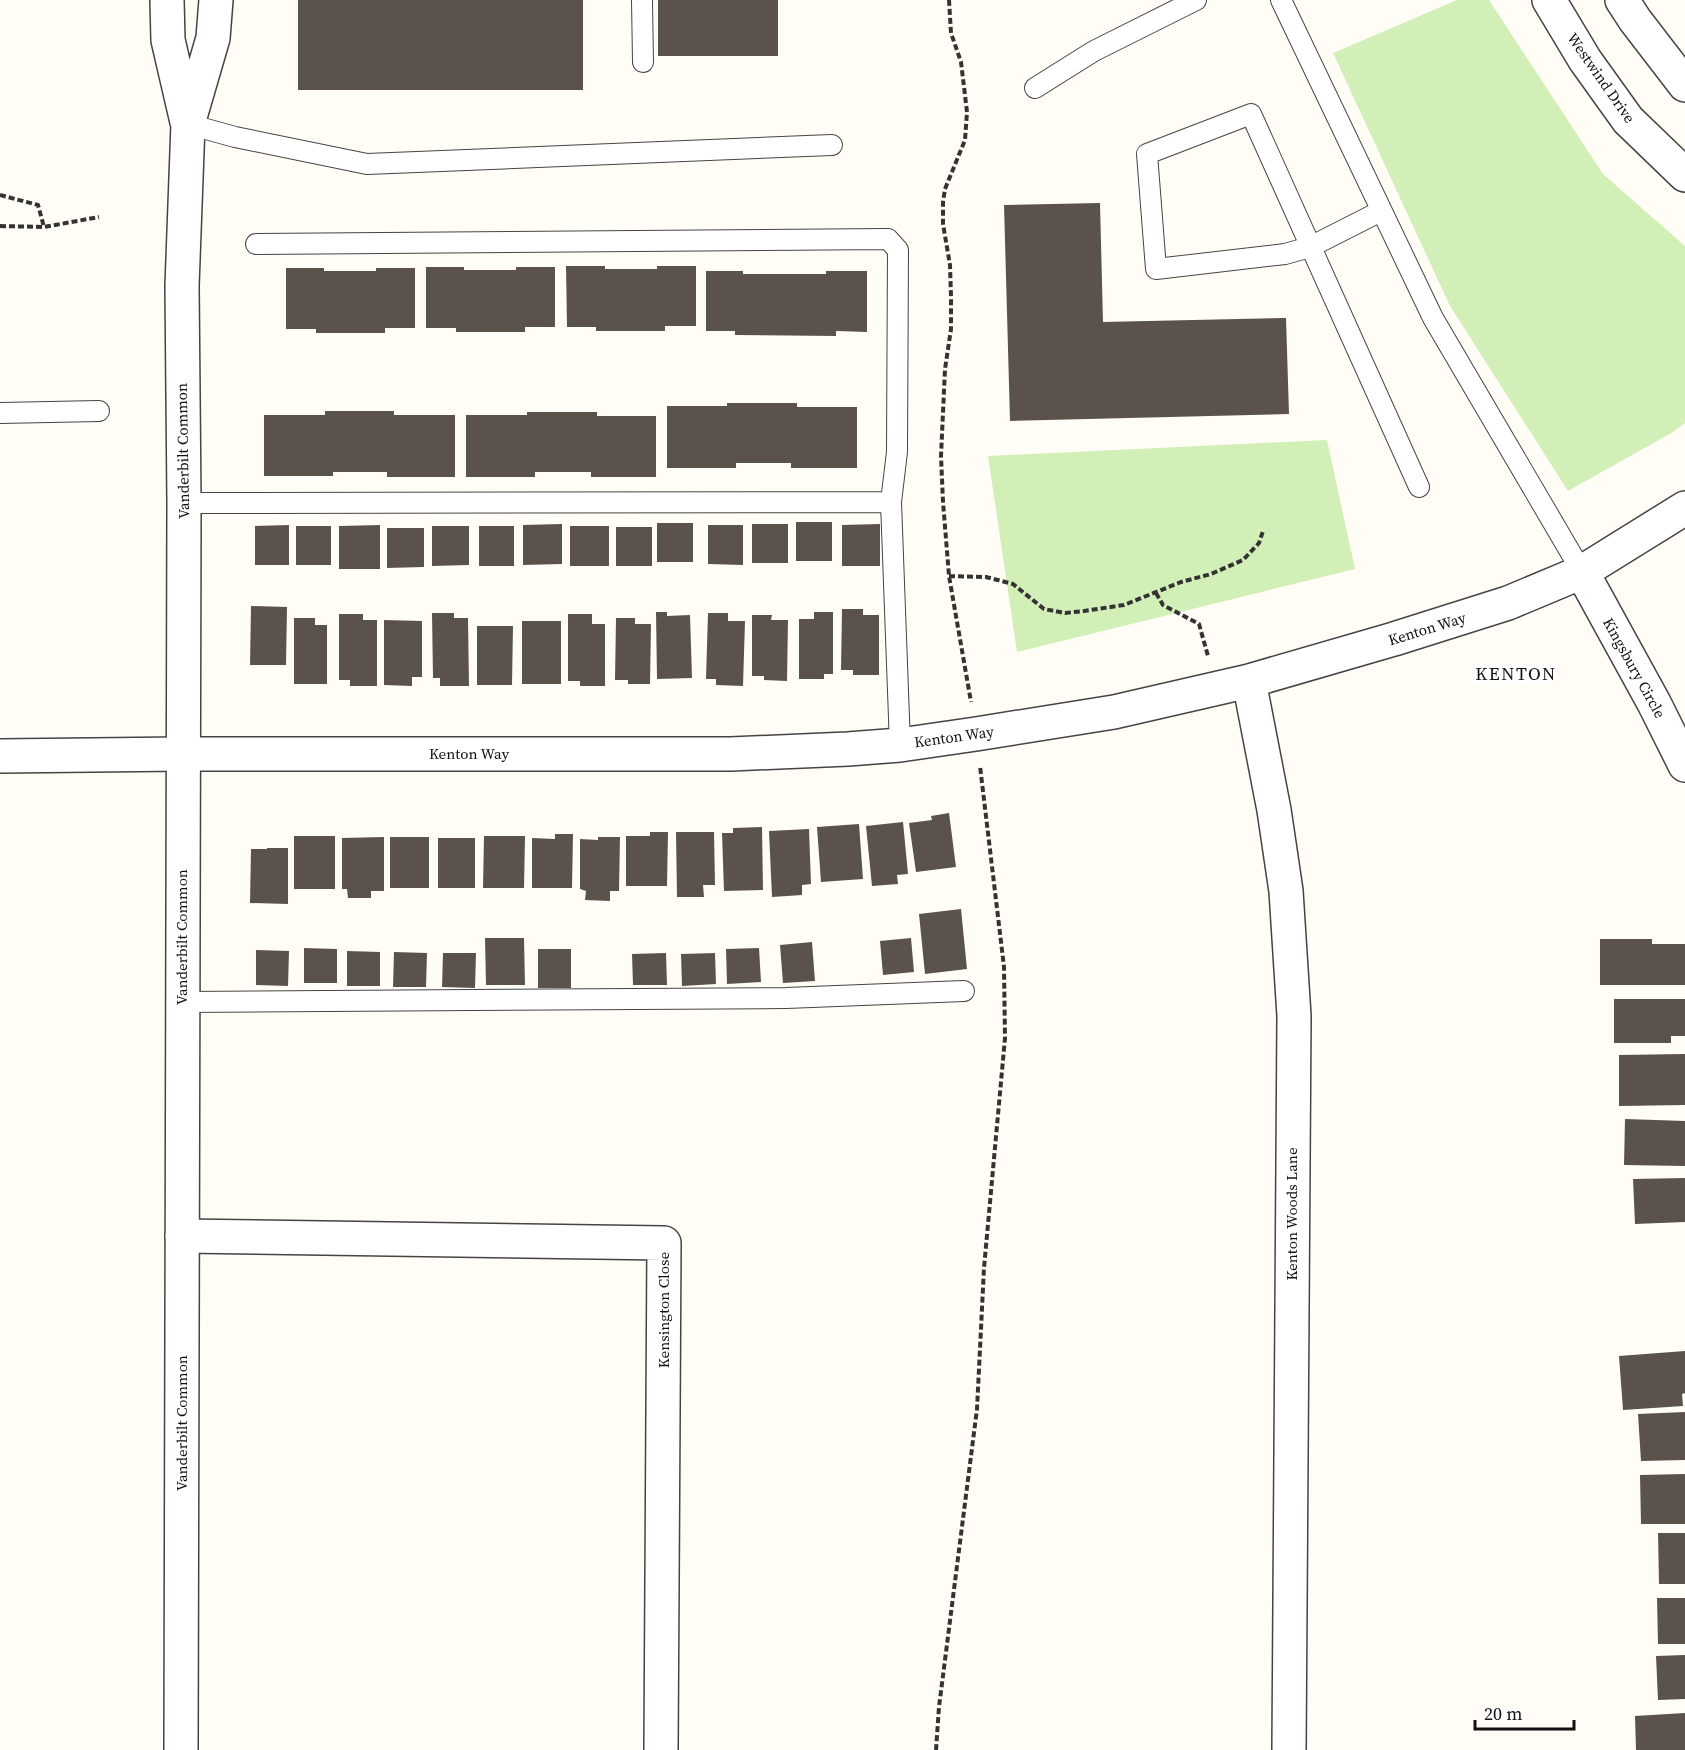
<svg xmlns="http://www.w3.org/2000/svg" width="1685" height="1750" viewBox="0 0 1685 1750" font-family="'Source Serif 4',serif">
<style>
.green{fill:#d3efb8}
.building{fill:#5b524c}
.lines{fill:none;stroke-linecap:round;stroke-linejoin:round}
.service-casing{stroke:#444;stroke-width:22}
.minor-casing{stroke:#444;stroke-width:36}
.tertiary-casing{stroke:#444;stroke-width:36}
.path{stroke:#333;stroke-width:4;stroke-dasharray:6 3;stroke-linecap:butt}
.service{stroke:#fff;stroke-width:20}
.minor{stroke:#fff;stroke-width:33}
.tertiary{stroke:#fff;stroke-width:33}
.labels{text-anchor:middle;stroke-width:6;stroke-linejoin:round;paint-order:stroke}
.street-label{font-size:15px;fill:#111;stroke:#fff}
.quarter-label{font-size:18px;letter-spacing:1.5px;fill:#111;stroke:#fff}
</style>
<rect width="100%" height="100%" fill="#fffdf5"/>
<path class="green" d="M1457,0H1489L1603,174L1685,246V423L1673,432L1568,491L1450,306L1333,53Z
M1327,440L1355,569L1017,652L988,456Z"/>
<path class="building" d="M298,0H583V90H298Z
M658,0H778V56H658Z
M1100,203L1103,322L1286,318L1289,414L1010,421L1004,205Z
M566,266H605V269H657V266H696V326H665V331H596V327H567Z
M426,267H464V270H516V267H555V327H525V332H456V328H426Z
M286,268H324V271H376V268H415V328H385V333H316V329H286Z
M706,271H743V274H826V271H867V332L836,331V336L735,335V331H706Z
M727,403H797V407H857V468H791V463H736V468H667V406H727Z
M325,411H394V415H455V477H387V472H333V476H264V415H325Z
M527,412H597V416H656V477H591V472H535V477H466V415H527Z
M796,522H832V561H796Z
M657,523H693V562H657Z
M562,524V564L523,565V525Z
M752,524H788V563H752Z
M880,524V566H842V525Z
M289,525V565H255V526Z
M380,525V569H339V526Z
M708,525H743V565L708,564Z
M296,526H331V565H296Z
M432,526H469V565L432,566Z
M479,526H514V566H479Z
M570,526H609V566H570Z
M616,527H652V566H616Z
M387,528H424V567L387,568Z
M251,606L287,607L286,665H250Z
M842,609H863V615H879V675H853V670H841Z
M656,612H667V616L690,615L692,678L657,679Z
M814,612H833V674H824V679H799V619H814Z
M432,613H454V618H468L469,686H440V678H433Z
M708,613H728V621H745L743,686L716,685V679H706Z
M339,614H363V620H377V686H350V680H339Z
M568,614H592V624H605V686H580V681H568Z
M752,615H772L771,620H788L787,681L764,680V676H752Z
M294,618H315V625H327V684H294Z
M616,618H635V624H651L650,684H628V680H615Z
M384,620L422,621V677H412V686L384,685Z
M522,621H561V684H522Z
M477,626H513L512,685H477Z
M949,813L956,867L916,872L909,823L932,820L931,816Z
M903,822L908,874L897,875L898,884L872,886L866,826Z
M859,824L863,879L821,882L817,827Z
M762,827L763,890L724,891L722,833H733V828Z
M809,829L811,884L802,885V895L772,897L769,831Z
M650,832H668L667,886H626V836H650Z
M676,832H714L715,885H703L704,897H677Z
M555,834H573L572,888H532V838L555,839Z
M294,836H335V889H294Z
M484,836H525L524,888H483Z
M384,837V891H371V898H348L347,889H342V838Z
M390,837H429V888H390Z
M598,837H620L619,891H610V901L585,900L586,891L580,889V839L598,840Z
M438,838H475V888H438Z
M267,848H288V904L250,903L251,849H267Z
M961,909L967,969L925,974L919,914Z
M485,938H524L525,985H486Z
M911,938L914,972L883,975L880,941Z
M1600,939H1652V944H1685V985H1600Z
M812,942L815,981L783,983L780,945Z
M304,948L337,949V983H304Z
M759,948L761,982L727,984L726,949Z
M538,949H571V988H538Z
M256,950L289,951L288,986L256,985Z
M347,951L380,952V986H347Z
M394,952L427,953L426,987H393Z
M443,953H476L475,988L442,987Z
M666,953L667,985H633L632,954Z
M715,953L716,984L682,986L681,954Z
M1614,999H1685V1036H1671V1043H1614Z
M1685,1054V1105L1619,1106V1055Z
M1625,1119L1685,1121V1166L1624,1165Z
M1685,1178V1222L1635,1224L1633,1179Z
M1685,1351V1393L1682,1394L1683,1406L1623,1410L1619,1356Z
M1685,1412V1460L1641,1461L1638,1414Z
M1685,1474V1524H1641L1640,1475Z
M1658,1533H1685V1584H1659Z
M1657,1598H1685V1644H1658Z
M1685,1655V1699L1658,1700L1656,1656Z
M1685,1713V1750H1636L1635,1716Z"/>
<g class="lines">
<g class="service-casing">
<path id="service" d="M642,0L643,62
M1281,0L1433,318L1582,572
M1035,88L1094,51L1196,0
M188,124L235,137L367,164L832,145
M1377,213L1310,247L1285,254L1156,269L1147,154L1251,114L1419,487
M256,244L888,239L898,250L897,452L891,502L900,745
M0,413L99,411
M184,503L891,502
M182,1002L786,998L964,991"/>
</g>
<g class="minor-casing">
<path id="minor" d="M1582,572L1654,703L1685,765
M1249,681L1274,810L1286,891L1294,1016L1289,1750
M0,756L183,754H731L848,749L900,745L976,734L1114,712L1249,681L1394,639L1508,603L1582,572L1685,508
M182,1236L664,1243L661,1750"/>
</g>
<g class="tertiary-casing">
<path id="tertiary" d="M167,0L168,40L187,122
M1549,0L1585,60L1628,120L1685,175
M1622,0L1635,20L1685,85
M181,1750L184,503L182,286L188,124L213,38L216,0"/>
</g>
<path class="path" d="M949,0L951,33L961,62L967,112L965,140L945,189L943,202V224L950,265L951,297V329L945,369L941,456L943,502L949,576L971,702
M0,195L38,205L44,227
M0,226L44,227L99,217
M949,576L986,577L1013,584L1044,609L1065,613L1084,611L1124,605L1181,582L1211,574L1243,560L1259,543L1263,531
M1156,593L1163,605L1199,624L1208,656
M936,1750L939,1707L977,1409L984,1268L1005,1038L1004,967L980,766"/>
<use href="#service" class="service"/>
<use href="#minor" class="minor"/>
<use href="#tertiary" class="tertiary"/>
</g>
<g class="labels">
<g class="street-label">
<text transform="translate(1601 78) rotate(55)" y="5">Westwind Drive</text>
<text transform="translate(183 451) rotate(-91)" y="5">Vanderbilt Common</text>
<text transform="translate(1427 629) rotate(-17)" y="5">Kenton Way</text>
<text transform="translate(1634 668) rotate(61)" y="5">Kingsbury Circle</text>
<text transform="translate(954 737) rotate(-8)" y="5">Kenton Way</text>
<text x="469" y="759">Kenton Way</text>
<text transform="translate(182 937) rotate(-90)" y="5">Vanderbilt Common</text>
<text transform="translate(1292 1214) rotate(-90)" y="5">Kenton Woods Lane</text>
<text transform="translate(664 1310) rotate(-90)" y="5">Kensington Close</text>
<text transform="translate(182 1423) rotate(-90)" y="5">Vanderbilt Common</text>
</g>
<g class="quarter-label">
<text x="1516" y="680">KENTON</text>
</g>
</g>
<path d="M1475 1720v9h99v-9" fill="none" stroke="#111111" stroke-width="3"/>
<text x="1484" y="1720" font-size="18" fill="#111111" stroke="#ffffff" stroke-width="4.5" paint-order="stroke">20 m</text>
</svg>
